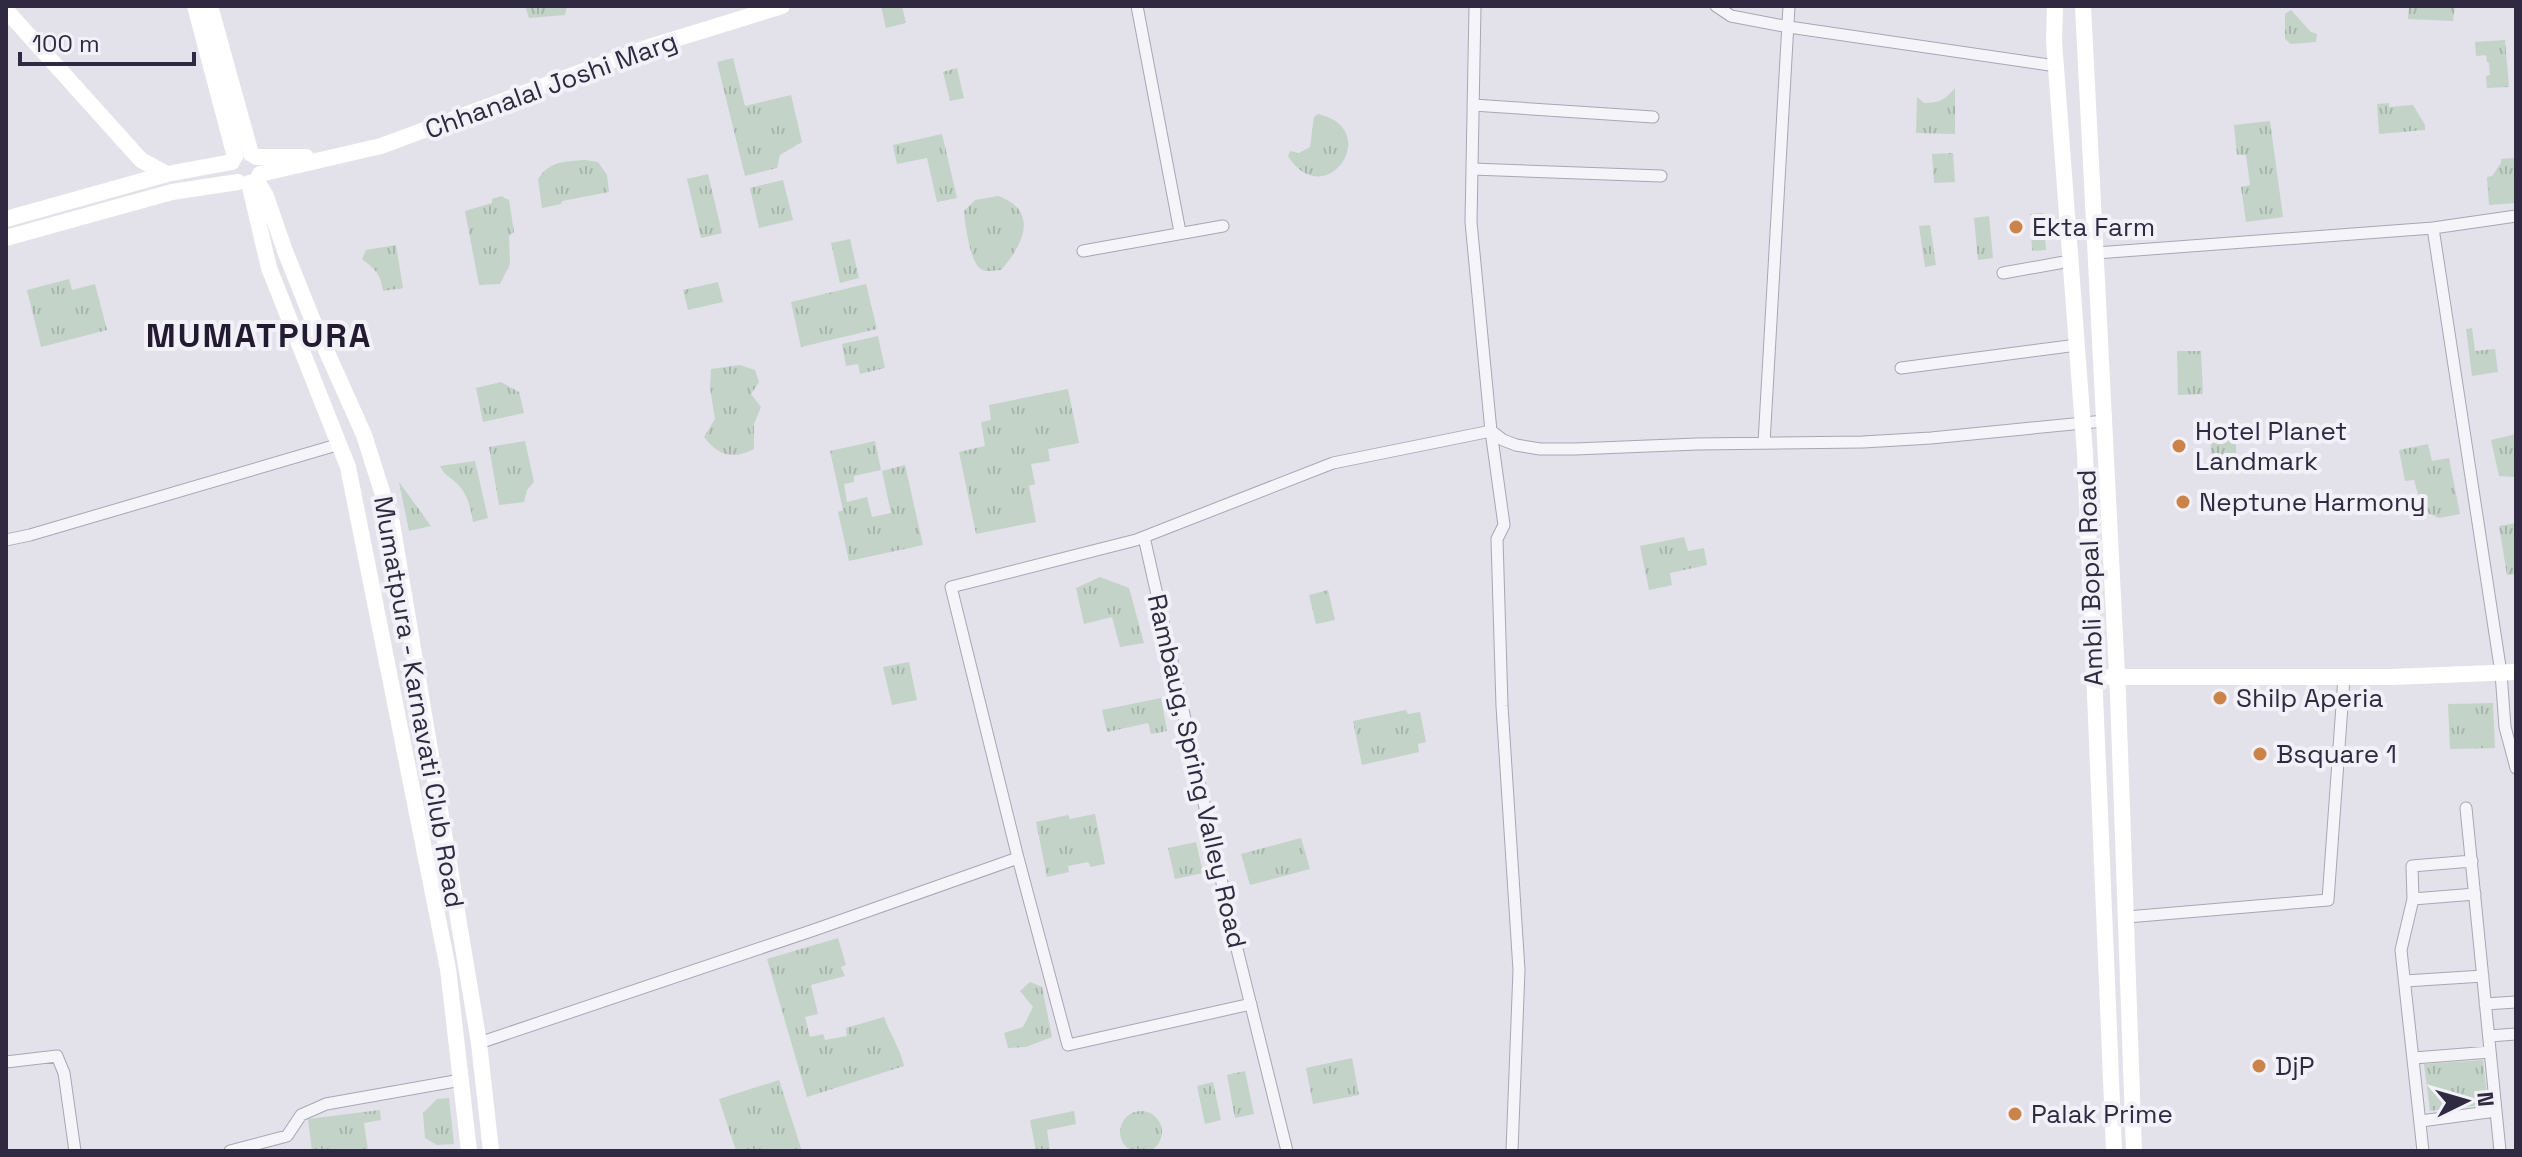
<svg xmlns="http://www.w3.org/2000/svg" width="2522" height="1157" viewBox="0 0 2522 1157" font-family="'Space Grotesk',sans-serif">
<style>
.grass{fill:url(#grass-tufts)}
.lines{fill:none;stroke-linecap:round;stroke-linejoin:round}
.street-casing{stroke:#a9a6b4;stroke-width:13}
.street{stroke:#f5f4f8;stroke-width:11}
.secondary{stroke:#fff;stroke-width:16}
.poi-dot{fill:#cb834a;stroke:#f2f1f7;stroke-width:3}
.labels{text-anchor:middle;stroke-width:8;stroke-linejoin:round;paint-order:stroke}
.street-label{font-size:26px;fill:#2f2a41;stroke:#f2f1f7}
.poi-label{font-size:26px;fill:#2f2a41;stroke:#f2f1f7;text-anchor:start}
.district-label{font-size:34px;font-weight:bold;letter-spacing:2px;fill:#221c32;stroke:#f2f1f7}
</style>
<defs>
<pattern id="grass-tufts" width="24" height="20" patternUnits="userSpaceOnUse" patternTransform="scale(2)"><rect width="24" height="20" fill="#c3d3c8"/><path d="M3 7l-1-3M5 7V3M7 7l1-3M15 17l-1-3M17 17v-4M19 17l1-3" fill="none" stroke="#a8b5ad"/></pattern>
</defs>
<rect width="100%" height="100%" fill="#e3e1ea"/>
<path class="grass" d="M525,6H567L565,15L529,18Z
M881,6H902L906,23L886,28Z
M2409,6H2455L2453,21L2408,19Z
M2291,10L2311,32L2317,34L2316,42L2291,44L2285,39V14Z
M2505,40L2509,87L2487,88L2486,76L2490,75L2489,63L2487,62L2486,55L2476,56L2475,42Z
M733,58L745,106L791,95L802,142L780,155L777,168L745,176L717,62Z
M957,68L964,98L950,101L943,72Z
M1955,88V134L1916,133L1917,97L1924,103C1939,103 1945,100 1955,88Z
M2389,103V107L2413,105L2425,125V130L2379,134L2377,104Z
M1318,114C1385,129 1325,215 1288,156L1290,151L1299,153L1310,147L1314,117Z
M2270,121L2283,217L2246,222L2241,187L2250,185L2246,155H2237L2234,125Z
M942,134L957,198L937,202L927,158L897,164L893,145Z
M1953,153L1955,182L1934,183L1932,154Z
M2515,158L2516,203L2489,205L2487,177L2492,176L2501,163V159Z
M585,160L598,162L607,175L609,192L562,201L561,204L542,208L538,179C551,160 564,162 585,160Z
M708,174L722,233L701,238L687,179Z
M783,180L793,220L759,228L750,188Z
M501,196L509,200L514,232L509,236L510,264L500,284L479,285L465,211L492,203V199Z
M998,196C1040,211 1023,245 1001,270C994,270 987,273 981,269C970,263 965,224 964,211L975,200Z
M2043,213L2046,250L2032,251L2030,214Z
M1989,216L1993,258L1978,260L1974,218Z
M1930,225L1936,265L1925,267L1919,226Z
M850,239L859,278L840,283L831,243Z
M396,245L403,288L383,291C381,274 375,269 362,259L366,250Z
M69,279L72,290L95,284L107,330L41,347L27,290Z
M718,282L723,302L688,310L683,290Z
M866,284L877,329L801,347L791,302Z
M2472,328L2475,351L2495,349L2498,372L2472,376L2466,329Z
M878,336L885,368L860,374L858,364L846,366L842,344Z
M2177,351H2201L2203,394L2178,395Z
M740,365L755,370L759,382L751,394L761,407L754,424V449C732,460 719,456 704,437L715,419L710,388L711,369Z
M501,382L519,392L524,413L483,422L476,388Z
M1068,389L1079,443L1048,449L1050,461L1031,464L1035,484L1029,486L1036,522L976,534L959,452L985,446L981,422L991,420L989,405Z
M2235,424L2237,470L2212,471L2210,425Z
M2516,434V477L2499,476L2491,440Z
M525,441L534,482L527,490L524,502L499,505L489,447Z
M875,441L881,470L854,476V482L844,484L847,502L867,497L872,517L891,513L882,471L905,465L923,545L849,561L838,512L843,510L830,451Z
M2428,444L2432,461L2449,458L2460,514L2439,518L2423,511L2414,480L2405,481L2399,450Z
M475,461L488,518L473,522C470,505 467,491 453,480C447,475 444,474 440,466Z
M399,482L431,526L409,531Z
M2516,523V574L2507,575L2499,526Z
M1684,537L1688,551L1704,548L1707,565L1670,573L1672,585L1649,590L1640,546Z
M1100,577L1129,588L1144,643L1120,647L1112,617L1084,624L1076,588Z
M1328,590L1335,620L1316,624L1309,595Z
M909,662L917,700L892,705L883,667Z
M1161,698L1167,731L1151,734L1148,723L1107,732L1102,710Z
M2493,703L2495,748L2450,749L2448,704Z
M1406,710L1408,714L1420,712L1426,742L1418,744L1419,752L1362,765L1353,721Z
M1095,814L1105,864L1091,867L1088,862L1068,866L1069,872L1047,877L1036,822L1068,815L1070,819Z
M1301,838L1310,869L1250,885L1241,854Z
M1196,842L1203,873L1175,879L1168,848Z
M838,938L846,965L841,967L845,976L811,985L818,1014L805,1017L810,1037L823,1034L825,1040L847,1036L846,1028L884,1017C890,1034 900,1048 904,1066L807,1097L767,959Z
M1030,982L1042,987L1052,1037L1026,1047L1008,1048L1004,1033L1023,1027L1033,1007L1020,991Z
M1352,1058L1359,1095L1313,1104L1306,1068Z
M2483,1060L2488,1104L2430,1111L2424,1064Z
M1245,1071L1254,1114L1235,1118L1227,1075Z
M779,1080L802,1151H736L719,1099Z
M1213,1082L1221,1120L1205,1124L1197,1086Z
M449,1098L454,1144L437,1145L425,1138L423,1113L437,1099Z
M380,1110L381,1120L364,1123L368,1151H312L308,1119Z
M1120 1132a21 21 0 1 1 42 0a21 21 0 1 1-42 0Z
M1074,1111L1076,1124L1047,1130L1050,1151H1036L1030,1120Z"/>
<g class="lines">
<g class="street-casing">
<path id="street" d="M1137,6L1180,232
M1475,6L1471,222L1491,431L1504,525L1497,539L1502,706L1519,970L1512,1151
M1716,6L1731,16L1789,27L2056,66
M1473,105L1653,117
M1472,169L1661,176
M2433,228L2516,216
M1083,251L1223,226
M2096,253L2433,228L2501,673L2505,727L2516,768
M2003,273L2070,261
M1901,368L2077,345
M1764,443L1789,6
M1144,537L1236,945L1287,1151
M6,540L30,535L340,444
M2466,808L2500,1151
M1018,858L1068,1045L1251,1004
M2472,861L2412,866L2413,899L2475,894
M2413,899L2401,950L2423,1151
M2127,917L2328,900L2344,678
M2405,981L2483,976
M2485,1004L2516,1002
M2489,1036L2516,1034
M479,1043L814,930L1018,858L951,587L1136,540L1333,463L1491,431L1503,440L1516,445L1540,449H1575L1697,444L1863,442L1931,438L2104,421
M2414,1058L2490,1052
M6,1062L57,1056L64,1073L75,1151
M2421,1121L2496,1111
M230,1151L287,1136L301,1115L326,1104L461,1080"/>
</g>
<use href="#street" class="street"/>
<path class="secondary" d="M195,6L235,157
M210,6L251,154
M2055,6L2054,41L2085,454L2114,1151
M2083,6L2118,695L2134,1151
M6,10L141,160L167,174
M256,157H306
M260,174L381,146L646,48L782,6
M256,180L266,196L285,251L313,321L364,435L392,523L479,1043L491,1151
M249,183L269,268L348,467L448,969L469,1151
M6,219L167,174L232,162
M6,238L172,192L238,182
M2110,677H2392L2516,672"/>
</g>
<g class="poi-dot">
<circle cx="2016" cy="227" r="8"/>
<circle cx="2179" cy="446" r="8"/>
<circle cx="2183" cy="502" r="8"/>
<circle cx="2220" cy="698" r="8"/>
<circle cx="2260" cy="754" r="8"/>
<circle cx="2259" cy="1066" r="8"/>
<circle cx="2015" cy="1114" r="8"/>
</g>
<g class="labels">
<g class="street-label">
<text transform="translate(551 85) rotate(-20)" y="9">Chhanalal Joshi Marg</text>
<text transform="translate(2090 578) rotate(-92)" y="9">Ambli Bopal Road</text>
<text transform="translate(419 702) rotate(80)" y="9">Mumatpura - Karnavati Club Road</text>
<text transform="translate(1197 771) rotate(77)" y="9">Rambaug, Spring Valley Road</text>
</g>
<g class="poi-label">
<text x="2032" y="236">Ekta Farm</text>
<text x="2195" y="440">Hotel Planet<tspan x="2195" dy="30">Landmark</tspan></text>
<text x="2199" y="511">Neptune Harmony</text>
<text x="2236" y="707">Shilp Aperia</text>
<text x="2276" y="763">Bsquare 1</text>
<text x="2275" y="1075">DjP</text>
<text x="2031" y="1123">Palak Prime</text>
</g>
<g class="district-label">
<text x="259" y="347">MUMATPURA</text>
</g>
</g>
<rect width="2522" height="1157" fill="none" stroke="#2f2a41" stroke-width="16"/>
<g transform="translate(2466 1101) rotate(85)" stroke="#f2f1f7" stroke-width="6" paint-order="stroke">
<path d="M0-6L14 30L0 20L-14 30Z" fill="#2f2a41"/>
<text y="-12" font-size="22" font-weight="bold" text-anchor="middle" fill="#2f2a41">N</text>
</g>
<path d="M20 52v12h174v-12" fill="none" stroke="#2f2a41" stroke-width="4"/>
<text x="32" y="52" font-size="24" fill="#2f2a41" stroke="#f2f1f7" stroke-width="6" paint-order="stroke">100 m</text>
</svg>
